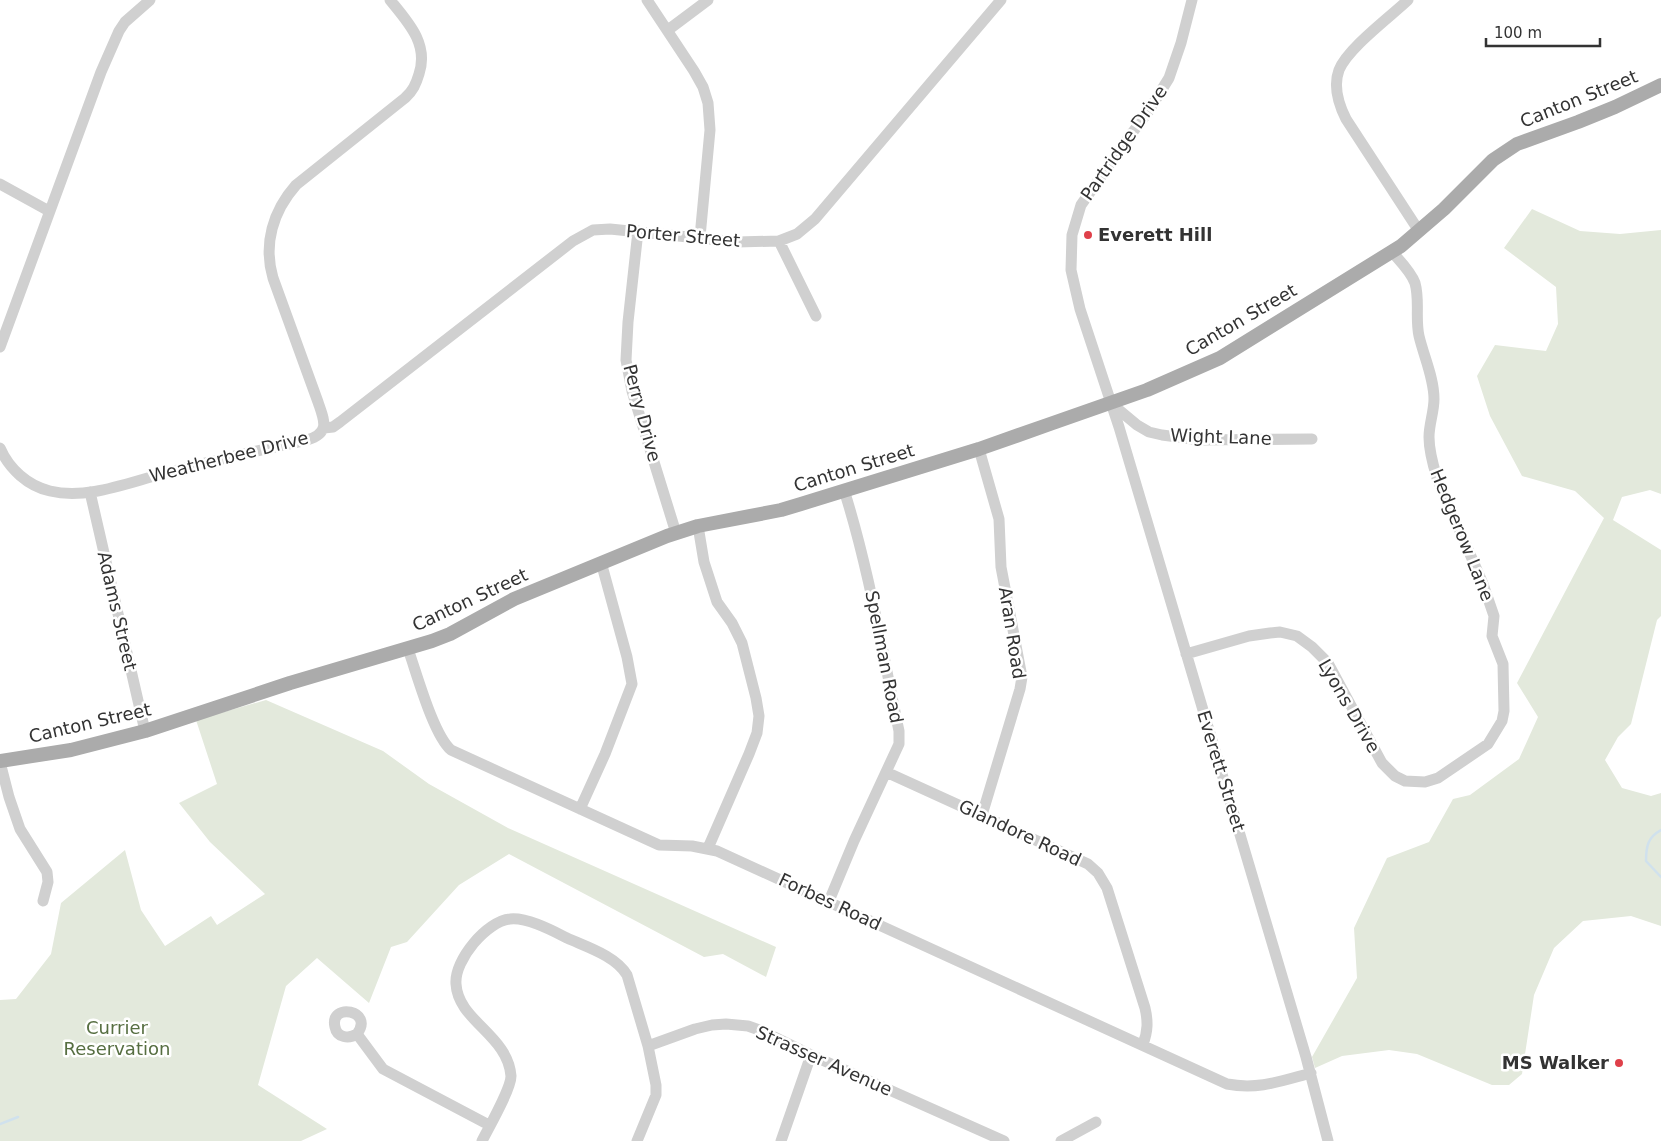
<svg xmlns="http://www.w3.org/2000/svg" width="1661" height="1141" viewBox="0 0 1661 1141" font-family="'DejaVu Sans',sans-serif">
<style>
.green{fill:#e3e9dc}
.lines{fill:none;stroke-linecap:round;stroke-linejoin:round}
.stream{stroke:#d0e1ed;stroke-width:2.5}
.minor{stroke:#d0d0d0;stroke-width:11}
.major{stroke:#ababab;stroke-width:14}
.poi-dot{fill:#df404a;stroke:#fff;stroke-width:2}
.labels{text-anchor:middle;stroke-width:5;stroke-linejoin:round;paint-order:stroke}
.street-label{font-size:18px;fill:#333;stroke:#fff}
.poi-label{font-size:18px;font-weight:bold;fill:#333;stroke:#fff;text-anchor:start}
.park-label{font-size:18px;fill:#566e41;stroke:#fff}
</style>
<rect width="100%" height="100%" fill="#fff"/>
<path class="green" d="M1532,209L1580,231L1620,234L1661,230V494L1650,490L1622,497L1613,520L1661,550V616L1657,620L1631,724L1618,737L1605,760L1622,788L1651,796L1661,793V926L1631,916L1583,921L1554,948L1534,995L1522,1074L1509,1085H1492L1417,1054L1389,1050L1342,1056L1315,1068L1312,1057L1357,978L1354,928L1387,858L1429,842L1453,799L1470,795L1519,759L1538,717L1517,683L1604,518L1575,491L1522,476L1490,416L1477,376L1495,345L1546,351L1558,324L1556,287L1504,248Z
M266,700L383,751L429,784L508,828L776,947L766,977L723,954L704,957L509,854L459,885L407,942L391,947L369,1003L317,958L286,986L258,1085L327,1129L301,1141H0V1000L16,999L51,954L61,903L125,850L141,910L165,946L211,916L217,925L265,894L210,842L179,803L217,784L196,720Z"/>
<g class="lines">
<path class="stream" d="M1661,830C1648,837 1646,846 1646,861L1661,877
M0,1124L18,1117"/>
<path class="minor" d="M647,0L694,71L703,87L708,103L710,130L700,237
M1192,0L1181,43L1169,78L1148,112L1126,141L1081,205L1072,235L1071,270L1080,309L1119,427L1306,1057L1328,1141
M1408,0C1390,17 1348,48 1339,70C1333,86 1339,105 1346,119L1419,231
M668,30L708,0
M0,184L49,211
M638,231L628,322L626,360L632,391L676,533
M779,241L816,316
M0,347L101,72L119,31L125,22L150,0
M1113,405L1137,425L1149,432L1162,435L1200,440L1312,439
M324,428L333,427L340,422L573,241L593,230L610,229L737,242L779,241L797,234L815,219L1001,0
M0,448C9,469 28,486 50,491C88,500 129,482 166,473C212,461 260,450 307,440C331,433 324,420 318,402L273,278C263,244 273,211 296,185L405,98C413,91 416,84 419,74C429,44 408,22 390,0
M979,449L999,519L1001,567L1022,677L1020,689L982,815
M90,492L145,731
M698,526L704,562L717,602L732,623L742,643L756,698L759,716L757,733L749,754L708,848
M408,649C417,674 433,734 451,750L659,845L692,846L717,851L1227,1084C1258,1090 1281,1081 1311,1073
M1186,654L1249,636L1270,633L1280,632L1297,636L1312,647L1328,663L1382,763L1395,776L1405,781L1425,782L1438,778L1488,744L1502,721L1504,711L1503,664L1492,636L1494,616L1483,584L1437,478C1433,465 1429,451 1429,437C1429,424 1434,412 1434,399C1434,378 1424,357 1419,336C1415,318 1420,301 1415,283C1411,272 1401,262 1393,253
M0,762L9,797L20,829L47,872L48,882L43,901
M886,772L1088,864L1098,873L1107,888L1145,1008C1148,1021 1148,1031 1143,1044
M580,809L605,754L632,684L627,657L601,562
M829,901L854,841L899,744V731C882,650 869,569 844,490
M357,1034C349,1039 337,1038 335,1027C329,1002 375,1010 357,1034L383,1069L489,1125
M482,1141C489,1127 511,1089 511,1076C508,1035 458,1021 456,984C454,960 487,921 510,919C527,917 553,931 567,938C587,947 616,956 627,975L648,1046
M637,1141L656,1095V1085L648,1046L695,1029L712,1025L726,1024L748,1026L762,1031L811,1055L1004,1141
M781,1141L811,1055
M1061,1141L1096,1122"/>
<path class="major" d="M0,761L71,750L145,731L290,683L432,641L450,634L514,599L667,536L698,526L781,510L801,504L979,449L1050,424L1147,390L1220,358L1401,246L1444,209L1493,160L1517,144L1578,122L1615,107L1661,85"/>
</g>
<g class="poi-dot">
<circle cx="1088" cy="235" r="5"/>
<circle cx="1619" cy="1063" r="5"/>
</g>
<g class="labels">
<g class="street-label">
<text transform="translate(1579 99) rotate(-22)" y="6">Canton Street</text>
<text transform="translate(1124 143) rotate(-55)" y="6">Partridge Drive</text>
<text transform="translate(683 236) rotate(5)" y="6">Porter Street</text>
<text transform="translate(1241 320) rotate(-30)" y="6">Canton Street</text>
<text transform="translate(642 413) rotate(75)" y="6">Perry Drive</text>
<text transform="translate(1221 437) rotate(2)" y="6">Wight Lane</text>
<text transform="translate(229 457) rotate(-14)" y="6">Weatherbee Drive</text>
<text transform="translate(854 468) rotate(-17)" y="6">Canton Street</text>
<text transform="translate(1462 535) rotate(68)" y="6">Hedgerow Lane</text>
<text transform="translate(470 600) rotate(-25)" y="6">Canton Street</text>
<text transform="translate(117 611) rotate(77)" y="6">Adams Street</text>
<text transform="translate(1012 633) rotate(81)" y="6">Aran Road</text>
<text transform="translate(884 657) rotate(79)" y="6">Spellman Road</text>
<text transform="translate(1349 706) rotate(60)" y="6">Lyons Drive</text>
<text transform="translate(90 723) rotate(-13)" y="6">Canton Street</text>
<text transform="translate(1221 771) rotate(73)" y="6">Everett Street</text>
<text transform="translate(1020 833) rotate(25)" y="6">Glandore Road</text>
<text transform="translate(830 902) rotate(25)" y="6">Forbes Road</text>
<text transform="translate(824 1061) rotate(24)" y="6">Strasser Avenue</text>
</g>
<g class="poi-label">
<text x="1098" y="241">Everett Hill</text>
<text x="1609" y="1069" text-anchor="end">MS Walker</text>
</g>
<g class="park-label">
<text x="117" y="1034">Currier<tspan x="117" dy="21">Reservation</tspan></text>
</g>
</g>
<path d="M1486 38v8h114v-8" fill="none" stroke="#333333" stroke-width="2.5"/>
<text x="1494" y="38" font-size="15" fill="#333333" stroke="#ffffff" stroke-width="4" paint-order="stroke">100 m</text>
</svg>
